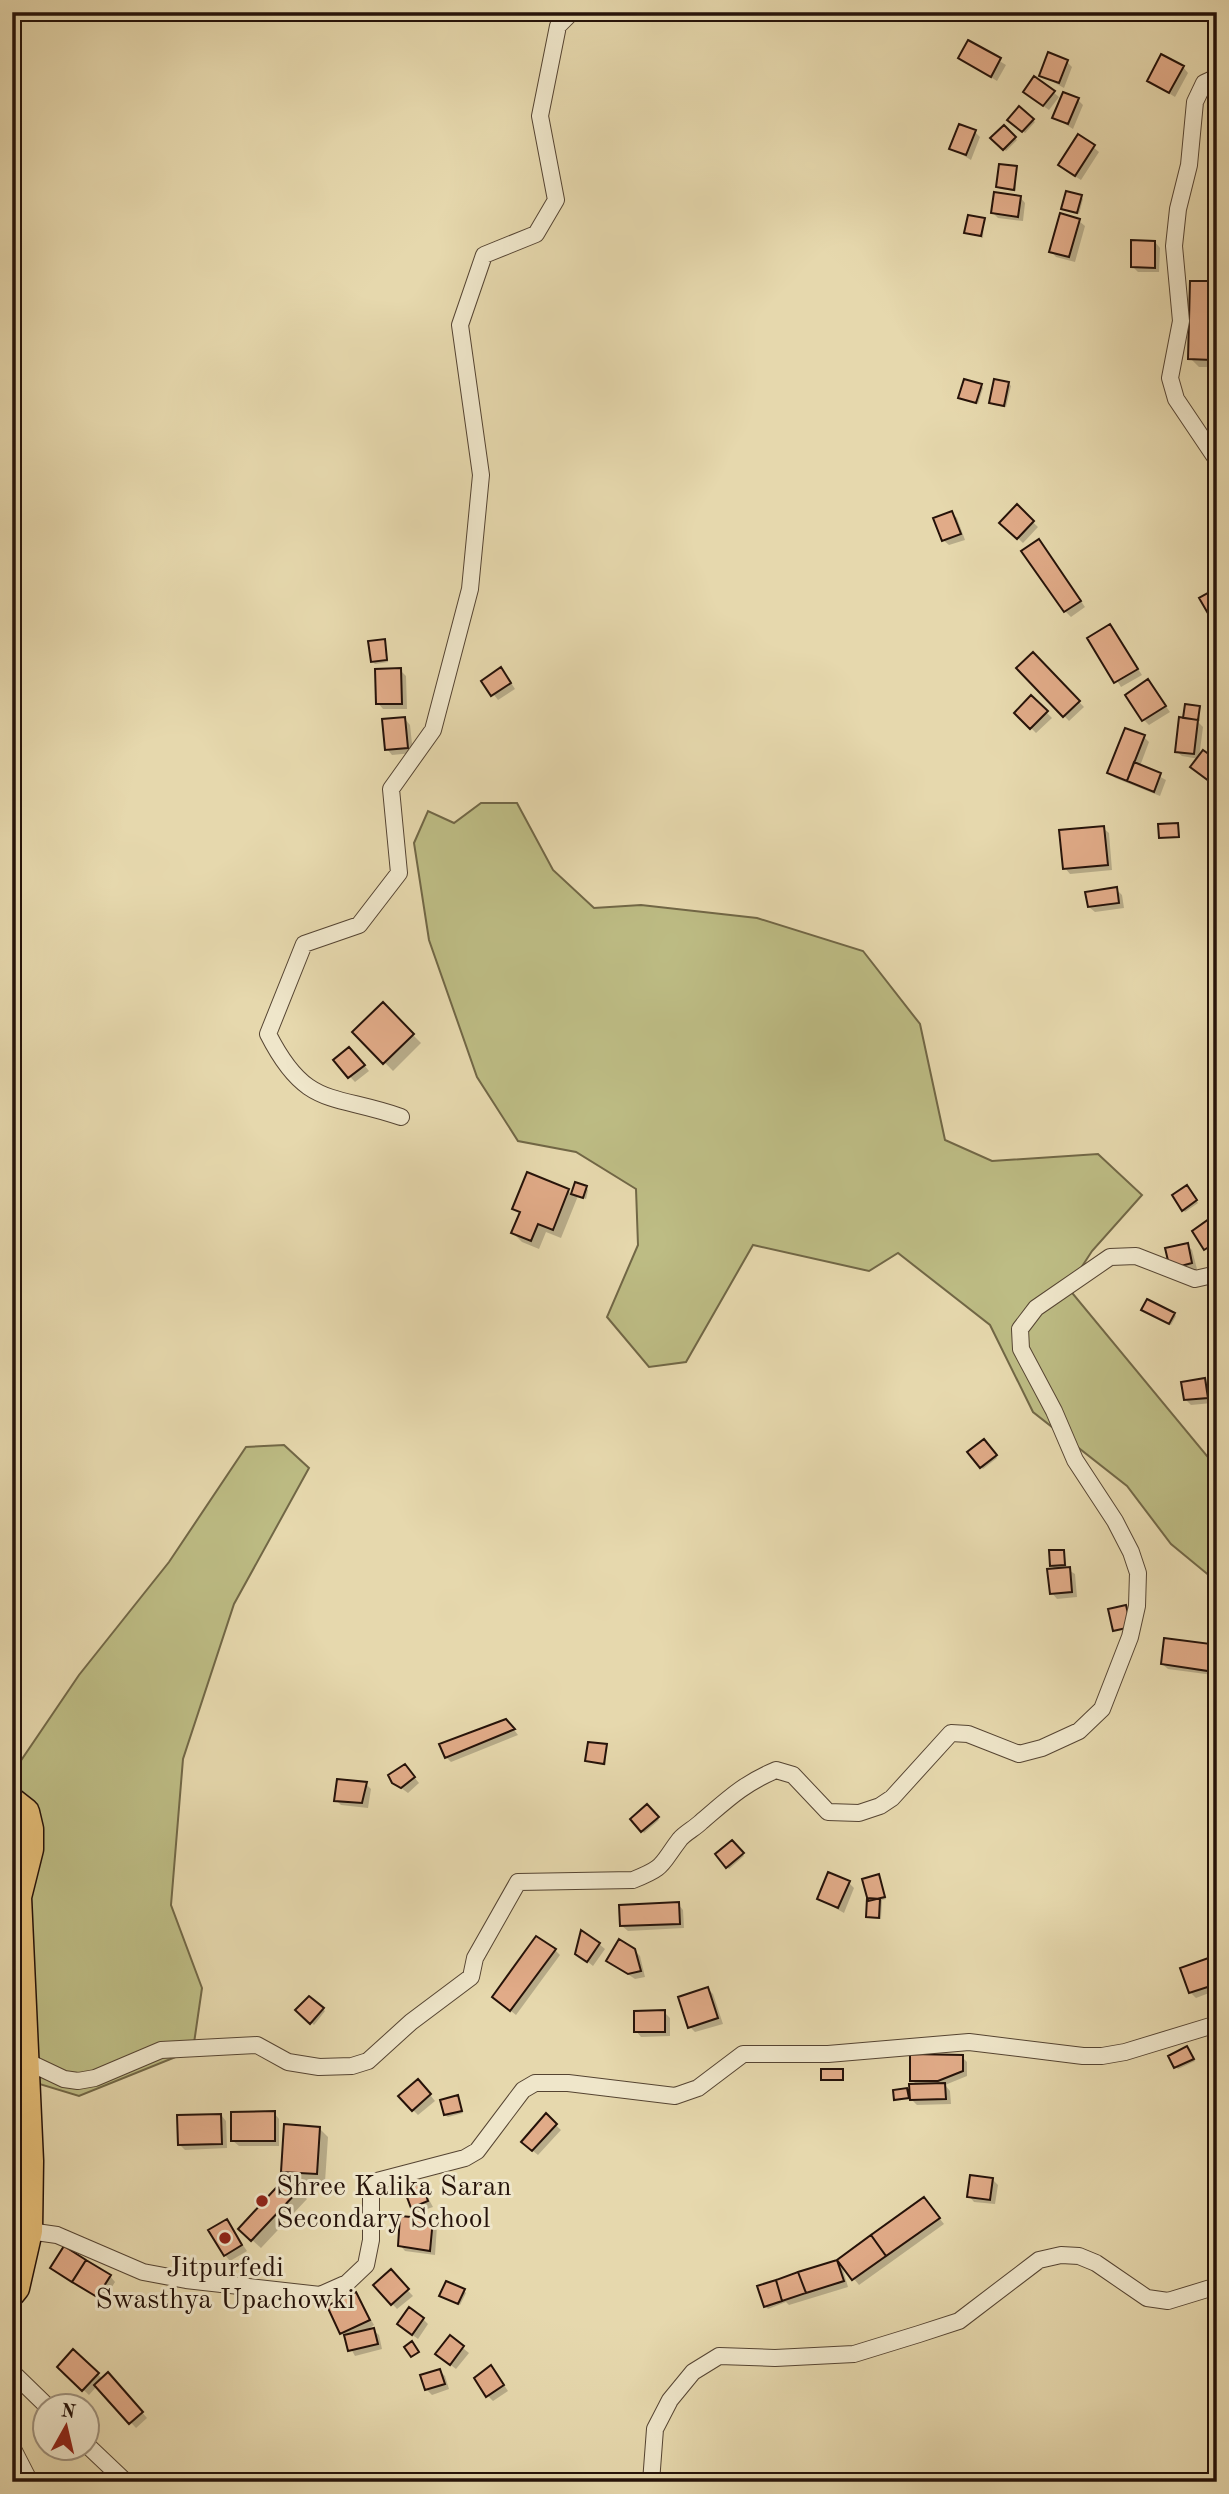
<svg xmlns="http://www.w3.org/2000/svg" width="1229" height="2494" viewBox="0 0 1229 2494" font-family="'Old Standard TT',serif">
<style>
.green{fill:#bdbc84;stroke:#716746;stroke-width:2}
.shadow{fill:#0003}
.building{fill:#e1ab88;stroke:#251209;stroke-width:2}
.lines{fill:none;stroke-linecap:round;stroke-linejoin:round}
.minor-casing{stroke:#554432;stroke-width:18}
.primary-casing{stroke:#251209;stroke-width:29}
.minor{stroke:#efe6ca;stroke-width:16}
.primary{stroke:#e3bc76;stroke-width:26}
.poi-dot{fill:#8f2418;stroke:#efe6ca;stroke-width:2.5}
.labels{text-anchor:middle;stroke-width:6;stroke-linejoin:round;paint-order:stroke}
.poi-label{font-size:28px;fill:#251209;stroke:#efe6ca;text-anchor:start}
</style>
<rect width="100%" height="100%" fill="#e6d8ad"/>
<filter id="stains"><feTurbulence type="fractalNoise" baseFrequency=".00286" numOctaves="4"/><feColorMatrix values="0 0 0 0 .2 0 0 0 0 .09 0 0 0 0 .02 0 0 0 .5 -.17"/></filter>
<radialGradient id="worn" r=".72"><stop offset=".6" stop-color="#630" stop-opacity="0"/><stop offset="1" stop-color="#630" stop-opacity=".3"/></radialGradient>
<path class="green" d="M481,803H517L553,870L594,908L641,905L757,918L863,951L920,1024L945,1140L992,1161L1098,1154L1142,1195L1092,1251L1068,1288L1217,1468V1582L1171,1544L1127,1486L1033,1412L990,1325L898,1253L869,1271L753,1245L686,1362L649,1367L607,1317L638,1245L636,1189L576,1152L518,1141L477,1077L429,940L414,843L428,811L454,823Z
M284,1445L309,1468L234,1604L183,1759L171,1905L202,1988L193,2050L79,2096L36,2083L12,2047V1780L20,1762L79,1675L169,1562L246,1447Z
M12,2129L21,2134L35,2186L12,2232Z"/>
<path class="shadow" d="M968,42L1006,65L997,81L960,58Z
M1067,62L1072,67L1064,88L1041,75Z
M1183,67L1188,73L1175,97L1149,81Z
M1053,92L1059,97L1049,110L1030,97Z
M1078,100L1083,105L1073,129L1054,117Z
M1019,109L1035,122L1025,133L1010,120Z
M1004,127L1017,140L1006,151L993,138Z
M975,132L980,137L971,160L951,148Z
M1093,147L1099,152L1081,180L1065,170Z
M1016,168V191L1000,189L998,187Z
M1020,197L1025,203L1023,221L998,218L993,213Z
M1081,197L1083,199L1079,214L1063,208Z
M984,219L983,238L966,232Z
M1079,221L1085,226L1075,262L1056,257L1051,251Z
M1155,242L1160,248L1159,272H1138L1132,266Z
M1214,283L1217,286V367H1199L1190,358Z
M1009,384L1011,386L1006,407L993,405L991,402Z
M981,385L983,388L978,404L960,398Z
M1017,507L1038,527L1023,543L1002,523Z
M952,513L957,518L965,540L949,545L943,540Z
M1044,547L1085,607L1071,617L1065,611Z
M1110,626L1142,675L1121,687L1090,638Z
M384,641L388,662L375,664L372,661Z
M1033,654L1084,707L1069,721L1018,668Z
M400,670L406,676L407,709H383L378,703Z
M506,675L515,689L498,700L483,681Z
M1148,681L1170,712L1149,725L1144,720Z
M1031,697L1052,718L1036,733L1016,713Z
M1199,708L1200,721H1197L1203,727L1199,758L1217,762V787L1198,772L1199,759L1182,756L1176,751L1184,720Z
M405,719L410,725L413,753L392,755L387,749Z
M1144,737L1149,742L1140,766L1166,780L1160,796L1115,778L1109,773Z
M1178,825L1180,838L1161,837Z
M1103,828L1109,833L1112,870L1070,874L1065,868Z
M1116,889L1122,895L1124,908L1095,912L1089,907Z
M383,1005L421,1043L393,1071L355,1032Z
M355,1054L369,1071L355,1082L335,1061Z
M528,1174L573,1194L586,1188L588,1190L586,1199L578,1196L561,1238L546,1232L539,1249L522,1242L513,1233L521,1215L514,1208Z
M1189,1190L1198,1203L1185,1212L1183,1209Z
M1209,1221L1217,1230V1251L1211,1254L1194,1231Z
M1187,1245L1192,1250L1197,1269L1177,1273Z
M1146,1312L1174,1314L1176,1316L1171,1325Z
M1205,1380L1209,1385L1217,1383V1402L1211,1396L1212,1403L1191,1405L1185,1399Z
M984,1441L997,1458L983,1469L969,1453Z
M1064,1551L1067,1569L1075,1574L1077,1597L1057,1599L1052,1593L1056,1570L1051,1565Z
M1211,1646L1216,1651L1213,1675L1168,1669L1162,1664Z
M511,1726L518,1735L451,1762L446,1757Z
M606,1746V1765L587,1761Z
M410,1772L419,1783L408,1793L393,1782Z
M366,1784L371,1789L368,1808L341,1805L336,1800Z
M647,1806L659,1820L644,1833L632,1819Z
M732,1842L744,1856L729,1869L717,1855Z
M879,1876L886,1899L882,1900L881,1919L870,1918L867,1916Z
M849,1883L854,1888L844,1913L819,1899Z
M678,1904L683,1910L684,1928L628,1931L622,1926Z
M599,1944L605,1949L593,1966L577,1953Z
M555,1950L560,1955L516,2015L500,2002Z
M634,1950L640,1956L645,1977L635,1979L608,1961Z
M1217,1957V1990L1196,1998L1190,1992Z
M708,1989L713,1994L723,2024L695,2032L690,2027Z
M309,1998L325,2011L314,2025L298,2010Z
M664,2012L670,2018V2036L641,2037L636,2031Z
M1189,2051L1195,2061L1178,2069L1170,2057Z
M962,2057L967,2062V2076L945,2085L950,2091L951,2104L917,2105L912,2100L896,2099L907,2090L911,2094L918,2086L912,2080Z
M842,2070L844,2081L823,2079Z
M423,2086L435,2101L418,2115L413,2110Z
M457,2097L463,2113L448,2117L445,2115Z
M274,2113L279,2119V2146H239L233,2141Z
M221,2115L226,2121L227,2148L185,2150L179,2144Z
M546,2116L561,2130L538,2155L528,2147Z
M319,2128L328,2137L325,2182L291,2180L283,2171Z
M992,2179L998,2185L995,2204L974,2202L969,2196Z
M286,2180L307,2199L261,2248L240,2229Z
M421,2185L433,2207L418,2212L412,2207Z
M924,2199L944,2224L859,2285L841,2263L848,2287L789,2305L786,2302L768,2309L765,2306L759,2287L838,2261Z
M226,2221L247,2251L230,2261L225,2255Z
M432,2221L437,2226L435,2255L405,2251L400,2245Z
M53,2268L110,2276L115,2282L103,2301Z
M390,2272L413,2296L397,2309L375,2285Z
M464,2291L466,2293L460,2305L441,2296Z
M356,2294L374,2325L364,2332L373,2330L379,2335L382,2349L355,2356L342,2333Z
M423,2319L428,2324L418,2339L404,2329Z
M450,2338L469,2353L456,2369L443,2359Z
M73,2352L103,2379L114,2380L147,2418L136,2428L97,2386L89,2395L59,2367Z
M440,2371L445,2376L449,2389L432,2395L426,2389Z
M496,2373L508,2391L493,2401L488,2396Z"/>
<path class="building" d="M968,40L1001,58L991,77L958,58Z
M1048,52L1068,60L1059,83L1039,76Z
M1161,54L1184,66L1169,93L1147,81Z
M1034,76L1055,91L1043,106L1023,92Z
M1063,92L1079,98L1068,124L1052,118Z
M1019,106L1034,119L1022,132L1007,120Z
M959,124L976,130L966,155L949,149Z
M1004,125L1016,137L1003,150L990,138Z
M1078,134L1095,145L1075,176L1058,165Z
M999,164L1017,166L1014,190L996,187Z
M1066,191L1082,195L1077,213L1061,209Z
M994,192L1021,196L1018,217L991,213Z
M1060,213L1080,219L1069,257L1049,252Z
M968,215L985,218L981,236L964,233Z
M1131,240L1155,241V268L1131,267Z
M1190,281H1214L1212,360L1188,359Z
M964,379L982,384L976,403L958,398Z
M994,379L1009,382L1004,406L989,403Z
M1017,504L1034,521L1017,539L999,523Z
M952,511L961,534L942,541L933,518Z
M1039,539L1081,601L1064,612L1021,551Z
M1217,588V629L1199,598Z
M1110,624L1138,669L1114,683L1087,638Z
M385,639L387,660L371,662L368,641Z
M1033,652L1080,701L1063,717L1016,668Z
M501,667L511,683L491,696L481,681Z
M401,668L402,704H376L375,669Z
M1148,679L1166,706L1142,721L1125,695Z
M1031,695L1048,711L1030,729L1014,713Z
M1185,704L1200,706L1198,720L1183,718Z
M405,717L408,748L385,750L382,719Z
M1179,717L1198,720L1194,754L1175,752Z
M1125,728L1145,735L1127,781L1107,773Z
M1203,750L1217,760V787L1190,767Z
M1134,762L1161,773L1154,792L1127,781Z
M1178,823L1179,837L1159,838L1158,824Z
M1104,826L1108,865L1063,869L1059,830Z
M1117,887L1119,903L1088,907L1085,892Z
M383,1002L414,1034L383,1064L352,1032Z
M349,1047L365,1065L348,1078L333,1060Z
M527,1172L569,1189L553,1230L538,1224L531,1241L511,1233L520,1212L512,1209Z
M575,1182L587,1186L583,1198L571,1194Z
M1187,1185L1197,1200L1182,1211L1172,1195Z
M1209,1219L1217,1231V1242L1204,1250L1192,1231Z
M1188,1243L1192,1263L1170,1269L1165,1248Z
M1147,1299L1175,1313L1169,1324L1141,1310Z
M1205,1378L1208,1398L1184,1400L1181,1382Z
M1217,1381V1399L1213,1400L1209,1383Z
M984,1439L997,1455L980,1468L967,1452Z
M1049,1550H1064L1065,1565L1050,1566Z
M1070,1567L1072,1592L1050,1594L1047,1569Z
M1126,1605L1131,1627L1113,1631L1108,1609Z
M1164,1638L1211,1644L1208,1671L1161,1664Z
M506,1719L515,1729L445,1758L439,1744Z
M588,1742L607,1744L604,1764L585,1761Z
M405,1764L415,1777L401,1788L392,1783L388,1775Z
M337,1779L367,1782L362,1803L334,1801Z
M647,1804L659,1817L641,1832L630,1819Z
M732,1840L744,1853L726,1868L715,1854Z
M828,1872L850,1881L838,1908L817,1899Z
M879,1874L885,1897L868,1901L862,1879Z
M867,1898L880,1899L879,1918L866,1917Z
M679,1902L680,1924L620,1926L619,1905Z
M581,1930L600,1943L587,1962L575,1954Z
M536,1936L556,1949L510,2011L492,1997Z
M619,1939L635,1949L641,1971L628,1974L606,1961Z
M1217,1955V1984L1189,1993L1180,1968Z
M708,1987L718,2018L688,2028L678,1997Z
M309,1996L324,2008L310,2024L295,2010Z
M665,2010V2032H634V2011Z
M1187,2046L1194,2059L1174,2068L1168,2056Z
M910,2054L963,2055V2071L938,2081H910Z
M821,2069H843V2080H821Z
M418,2079L431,2094L412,2111L398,2096Z
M945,2083L946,2099L910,2100L909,2084Z
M907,2088L909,2098L894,2100L893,2090Z
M458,2095L462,2111L444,2115L440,2100Z
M275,2111V2141H231V2112Z
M546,2113L557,2124L532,2151L521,2142Z
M221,2114L222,2144L178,2145L177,2115Z
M284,2124L320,2127L317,2174L281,2172Z
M970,2175L993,2178L990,2200L967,2197Z
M286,2177L299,2190L251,2241L238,2229Z
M422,2183L428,2201L411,2208L404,2189Z
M924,2197L940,2218L886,2256L871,2235Z
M400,2216L433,2219L430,2251L398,2246Z
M227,2219L242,2245L224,2256L208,2230Z
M871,2235L886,2256L852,2280L837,2260Z
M64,2246L86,2260L72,2282L50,2268Z
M86,2260L111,2275L97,2297L72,2282Z
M837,2260L844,2281L806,2293L798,2272Z
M391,2269L409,2289L391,2305L373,2285Z
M798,2272L806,2293L782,2301L776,2280Z
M776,2280L782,2301L764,2307L757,2286Z
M446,2281L465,2289L458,2304L439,2296Z
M356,2292L370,2320L340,2334L327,2306Z
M409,2307L424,2318L412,2335L397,2324Z
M374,2328L378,2344L348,2351L344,2335Z
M450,2335L464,2346L450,2365L435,2354Z
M412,2341L419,2352L411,2357L404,2347Z
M73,2349L99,2373L82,2391L57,2367Z
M491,2365L504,2385L486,2397L474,2378Z
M440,2369L445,2384L425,2390L420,2375Z
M108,2372L143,2412L129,2424L94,2385Z"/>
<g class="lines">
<g class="minor-casing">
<path id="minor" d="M1217,77L1204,83L1195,102L1189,165L1178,209L1174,246L1181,321L1170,378L1176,399L1217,460
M401,1117C332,1093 306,1109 268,1034L304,944L359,925L399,873L391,789L433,730L470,589L481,475L460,325L484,255L536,234L556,200L540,116L558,26L572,12
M26,2061L64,2079L78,2081L95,2078L161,2050L257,2045L288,2062L319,2067L352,2066L368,2061L411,2022L471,1977L475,1958L518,1882L633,1880C666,1867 660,1865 680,1839C685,1833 695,1828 701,1822C728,1799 743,1784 776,1770L793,1775L828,1812L859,1813L880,1806L892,1798L951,1733L968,1734L1019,1754L1042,1748L1079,1731L1102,1709L1130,1637L1137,1606L1138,1573L1131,1552L1115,1521L1075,1460L1054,1411L1021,1349L1020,1329L1036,1308L1110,1257L1136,1256L1195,1279L1217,1274
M29,2231L57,2235L143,2272L186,2280L320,2295L347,2283L366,2265L371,2240V2190L377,2181L465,2158L477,2151L523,2090L535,2083H568L675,2096L698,2088L743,2054H828L969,2042L1083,2056H1102L1125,2052L1217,2024
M12,2372L47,2406
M88,2446L126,2482
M12,2447L30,2482
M651,2482L655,2429L670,2400L693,2372L719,2356L775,2358L854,2354L919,2334L959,2321L1039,2260L1061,2255L1079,2256L1096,2263L1147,2298L1168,2301L1217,2286"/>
</g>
<g class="primary-casing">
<path id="primary" d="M12,1801L26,1812L30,1829V1849L18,1897L30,2161L29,2231L16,2288L12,2293"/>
</g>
<use href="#minor" class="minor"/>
<use href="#primary" class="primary"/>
</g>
<g class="poi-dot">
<circle cx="262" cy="2201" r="7"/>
<circle cx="225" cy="2238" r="7"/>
</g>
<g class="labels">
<g class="poi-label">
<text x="276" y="2195">Shree Kalika Saran<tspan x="276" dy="32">Secondary School</tspan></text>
<text x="225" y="2276" text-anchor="middle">Jitpurfedi<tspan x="225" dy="32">Swasthya Upachowki</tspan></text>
</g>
</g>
<rect width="1229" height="2494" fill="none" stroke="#e6d8ad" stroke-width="42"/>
<rect x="14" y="14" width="1201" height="2466" fill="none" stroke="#251209" stroke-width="3.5"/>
<rect x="21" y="21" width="1187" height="2452" fill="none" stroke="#251209" stroke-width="2"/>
<g transform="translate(66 2427) rotate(8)"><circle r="33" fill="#efe6ca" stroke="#9e917d" stroke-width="2"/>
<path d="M0-5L12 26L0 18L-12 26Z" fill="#8f2418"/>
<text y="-10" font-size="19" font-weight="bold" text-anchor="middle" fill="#251209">N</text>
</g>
<rect width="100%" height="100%" filter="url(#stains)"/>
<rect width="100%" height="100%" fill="url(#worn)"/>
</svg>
